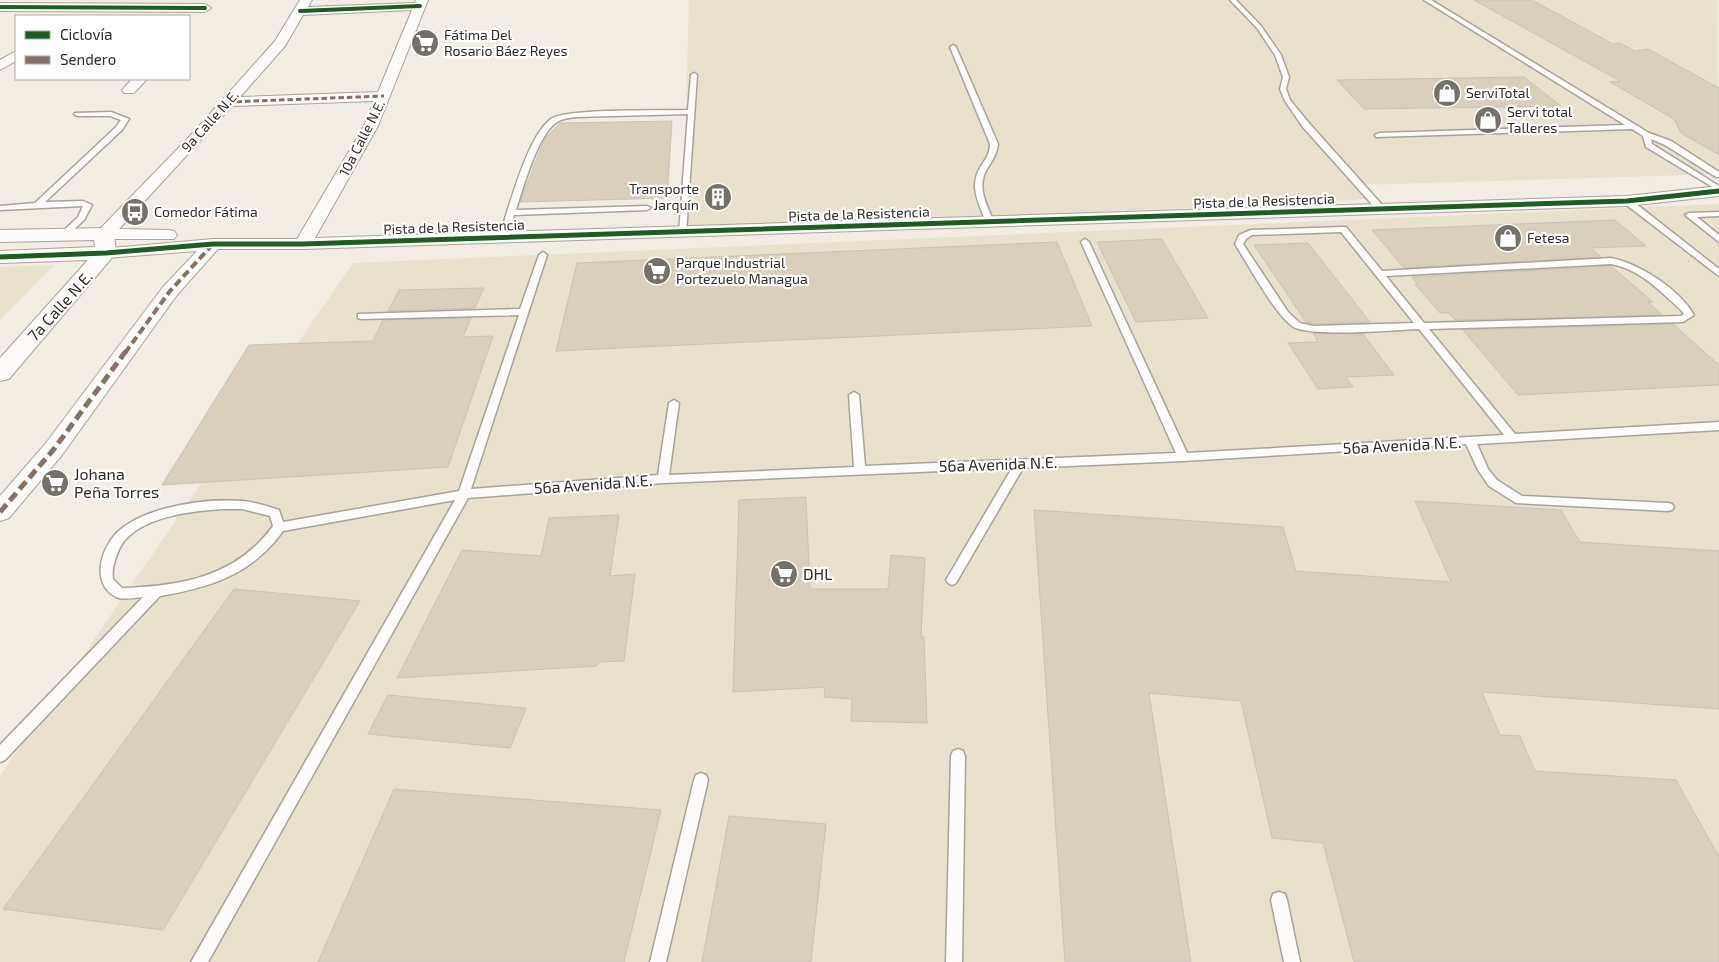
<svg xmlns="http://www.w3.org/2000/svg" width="1719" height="962" viewBox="0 0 1719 962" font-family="'Exo 2',sans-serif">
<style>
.built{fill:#e9e0ce}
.building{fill:#d9cfbc;stroke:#c7c2ba}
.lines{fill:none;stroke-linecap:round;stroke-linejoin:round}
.lane-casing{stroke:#a8a39c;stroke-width:3}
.street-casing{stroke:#a8a39c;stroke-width:2}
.secondary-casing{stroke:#a8a39c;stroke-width:2}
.lane{fill:#fdfcfb;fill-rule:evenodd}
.street{fill:#fdfcfb;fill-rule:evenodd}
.secondary{fill:#fdfcfb;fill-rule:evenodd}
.quiet-far2{stroke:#8d6e63;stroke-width:3;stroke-dasharray:5.5 3;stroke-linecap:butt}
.quiet-far1{stroke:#8d6e63;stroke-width:4;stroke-dasharray:8 4;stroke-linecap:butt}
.quiet{stroke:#8d6e63;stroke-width:5;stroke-dasharray:10 5;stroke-linecap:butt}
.cycleway-far1-casing{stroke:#fff;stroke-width:5.5}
.cycleway-casing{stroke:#fff;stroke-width:8}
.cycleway-far1{stroke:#1b5e20;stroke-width:4}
.cycleway{stroke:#1b5e20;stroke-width:5}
.labels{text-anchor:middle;stroke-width:4.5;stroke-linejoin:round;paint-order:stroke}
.far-poi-label{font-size:14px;fill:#312d26;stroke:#fff;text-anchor:start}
.far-street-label{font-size:14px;fill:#312d26;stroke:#fff}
.street-label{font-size:16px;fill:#312d26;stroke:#fff}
.poi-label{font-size:16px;fill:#312d26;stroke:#fff;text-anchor:start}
</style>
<rect width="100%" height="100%" fill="#f2ece2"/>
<path class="built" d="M689,0H1717L1719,174L1358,185L1372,199L683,232Z
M1719,204V962H0V776L353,263Z
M54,265L0,320V267Z"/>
<path class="building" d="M1474,0H1532L1613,44L1620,43L1635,51L1648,49L1719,88V155L1681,133L1674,119L1610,82L1620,81Z
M1524,77L1561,106L1364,109L1337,80Z
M672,121L667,198L520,202L545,138L560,123Z
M1615,220L1646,246L1591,248L1601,257L1404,268L1372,230Z
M1162,239L1208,318L1136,322L1097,242Z
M1057,242L1092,326L556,351L577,263Z
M1308,243L1370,322L1313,324L1306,322L1254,245Z
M1611,266L1653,302H1648L1662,315L1455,320L1448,313H1440L1415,284H1418L1412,277Z
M484,288L475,308L388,311L399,290Z
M471,318L463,337L493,336L448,467L162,485L249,345L373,341L383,320Z
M1673,324L1719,365V385L1518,395L1463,330Z
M1313,333L1363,334L1394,375L1346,377L1353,387L1318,389L1288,343L1318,342Z
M806,497L810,589H888L891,555L925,558L921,636L924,637L927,723L851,721L852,699L824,697L825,687L733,692L739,500Z
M1415,501L1561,510L1580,542L1719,551V709L1482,692L1500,735L1520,736L1535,771L1676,780L1719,857V962H1354L1323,843L1272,838L1241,701L1149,693L1191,962H1065L1034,510L1283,527L1296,571L1451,582Z
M619,515L610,576L635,574L624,661L598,662L597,666L397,678L462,550L541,556L549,518Z
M234,589L360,601L163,930L3,909Z
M388,695L526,708L510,748L368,734Z
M394,789L661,810L624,962H318Z
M729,816L826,824L811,962H702Z"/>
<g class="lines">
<g class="lane-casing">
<path id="lane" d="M1230,0H1236L1261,26L1281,55L1289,77L1286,89L1290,100L1308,122L1384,207V211H1378L1302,126L1285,101L1280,89L1283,77L1275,55L1257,28Z
M1424,0H1431L1649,133L1671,141L1719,172V177H1716L1665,145L1651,139L1652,144L1719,186V191L1646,147L1643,136L1632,129L1376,137L1375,135L1379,133L1625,125Z
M953,45L956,47L998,144C997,154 992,161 987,169C976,187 987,205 994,222L990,224C985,222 984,217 982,212C975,195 971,182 981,166C986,159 990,153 990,144L950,47Z
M694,73L697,75L686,234L683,235L679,232L688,114L576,117C569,118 563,118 557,122C538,134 523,188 516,210L647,206L651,208L647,210L514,215L507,237L503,240L500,239L499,237C509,209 527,136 551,119C566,108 664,111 688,110L691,75Z
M111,112L129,119L122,130L45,202L83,201L92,205L84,220L66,237L63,238L59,235L78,217L83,206L0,210V206L35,203L116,127L121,120L110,116H77L74,114L75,113Z
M1624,199H1630L1719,269V276L1624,203Z
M1719,212V216L1697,217L1719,235V242L1685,215L1689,213Z
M1343,227H1346L1382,271L1611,258C1640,264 1679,289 1694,315L1683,322L1429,329L1515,434L1719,422V430L1477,444L1488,469L1497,480L1522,496L1668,503L1672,504L1674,507L1672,510L1668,511L1516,503L1489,486L1478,470L1466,444L1183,461L1023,468L956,583L952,585L948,583L946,580L1012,468L663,483L468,498L208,962H191L455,500L283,531C251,575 211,587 160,596L5,760L0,762V745L143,597C135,598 123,600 116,597C89,583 102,544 121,529C149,506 208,498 242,501C255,502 267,506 279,510L283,522L459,491L519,315L361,319L358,318V314L520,309L539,255L543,252L547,255L471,489L658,475L669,403L674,400L679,403L669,475L854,467L849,395L854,392L859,395L865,466L1176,453L1081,242L1085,239L1089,242L1187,453L1504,435L1419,329C1394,330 1309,338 1292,326C1274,313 1248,264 1235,244L1239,235L1251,230ZM1341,232L1414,323L1313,326L1300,323L1288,312L1243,244L1246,239L1252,235ZM1611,264C1640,269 1660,291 1681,310L1684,314L1681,316L1424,323L1386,276ZM222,509H242L270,516L273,526C236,577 181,586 122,588L113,579C112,572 113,566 115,560C118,552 120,545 126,539C147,516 193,511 222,509Z
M958,749L963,751L965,756L962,962H946L951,756L953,751Z
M701,773L706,775L708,780L666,962H650L694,780L696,775Z
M1279,892L1285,894L1287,900L1300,962H1284L1271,900L1273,894Z"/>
</g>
<g class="street-casing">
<path id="street" d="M300,0H312L308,7L415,3L416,0H428L378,126L315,238L1627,196L1719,186V196L1627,206L303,249H218L177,295L62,455L9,518L0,521V496L46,443L163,287L197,251L106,258L100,257L97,253L100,249L213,239H297L364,126L374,101L232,106L119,229L168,230L174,231L177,235L174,239H104L98,238L95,234L190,136L275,41ZM412,10L378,92L240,97L285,46L303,15Z
M0,3L205,4L211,8L205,12L0,11Z
M16,51V61L0,70V60Z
M132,79H147L134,93H124L122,90Z"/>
</g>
<g class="secondary-casing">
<path id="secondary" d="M104,228L111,230L114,234L116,253L9,379L0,381V358L88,260L0,263V251L95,247L94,240L0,242V230Z"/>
</g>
<use href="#lane" class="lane"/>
<use href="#street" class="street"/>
<use href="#secondary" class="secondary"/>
<path class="quiet-far2" d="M228,102L384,96"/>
<path class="quiet-far1" d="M125,353L170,291L213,244"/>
<path class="quiet" d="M0,512L54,449L126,351"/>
<g class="cycleway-far1-casing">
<path id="cycleway-far1" d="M0,7L205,8
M300,11L420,6"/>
</g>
<g class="cycleway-casing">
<path id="cycleway" d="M0,257L106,253L213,244H303L1627,201L1719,191"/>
</g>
<use href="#cycleway-far1" class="cycleway-far1"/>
<use href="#cycleway" class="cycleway"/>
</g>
<defs>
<g id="supermarket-disc" transform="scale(1.4375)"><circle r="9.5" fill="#757068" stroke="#fff"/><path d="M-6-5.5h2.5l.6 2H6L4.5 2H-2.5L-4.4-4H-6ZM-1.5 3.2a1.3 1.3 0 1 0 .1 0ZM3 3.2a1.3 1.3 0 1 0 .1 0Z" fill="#fff"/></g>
<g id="shop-disc" transform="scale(1.4375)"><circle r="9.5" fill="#757068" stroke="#fff"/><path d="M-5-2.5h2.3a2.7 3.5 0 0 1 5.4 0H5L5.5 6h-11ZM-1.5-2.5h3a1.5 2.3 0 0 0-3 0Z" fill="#fff"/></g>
<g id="building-disc" transform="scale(1.4375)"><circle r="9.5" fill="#757068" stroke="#fff"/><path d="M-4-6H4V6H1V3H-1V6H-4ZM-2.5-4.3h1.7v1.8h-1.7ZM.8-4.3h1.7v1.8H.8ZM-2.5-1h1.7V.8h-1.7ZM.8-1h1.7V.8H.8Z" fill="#fff"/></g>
<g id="bus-disc" transform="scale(1.4375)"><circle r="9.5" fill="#757068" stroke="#fff"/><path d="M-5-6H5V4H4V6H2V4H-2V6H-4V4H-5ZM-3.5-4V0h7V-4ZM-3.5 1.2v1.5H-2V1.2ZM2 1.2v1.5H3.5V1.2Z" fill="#fff"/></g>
</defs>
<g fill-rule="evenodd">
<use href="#supermarket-disc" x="425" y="43"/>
<use href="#shop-disc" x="1447" y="93"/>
<use href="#shop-disc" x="1488" y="120"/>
<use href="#building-disc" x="718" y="197"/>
<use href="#bus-disc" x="135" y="212"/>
<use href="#shop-disc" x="1508" y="238"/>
<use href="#supermarket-disc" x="657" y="271"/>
<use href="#supermarket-disc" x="55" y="483"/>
<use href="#supermarket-disc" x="784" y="574"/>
</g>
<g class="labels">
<g class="far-poi-label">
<text x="444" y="40">Fátima Del<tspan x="444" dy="16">Rosario Báez Reyes</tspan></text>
<text x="1466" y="98">ServiTotal</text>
<text x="1507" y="117">Servi total<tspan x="1507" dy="16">Talleres</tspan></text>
<text x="699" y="194" text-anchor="end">Transporte<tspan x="699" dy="16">Jarquín</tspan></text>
<text x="154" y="217">Comedor Fátima</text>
<text x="1527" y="243">Fetesa</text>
<text x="676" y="268">Parque Industrial<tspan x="676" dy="16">Portezuelo Managua</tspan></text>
</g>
<g class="far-street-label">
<text transform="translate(210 121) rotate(-48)" y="5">9a Calle N.E.</text>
<text transform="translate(362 138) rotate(-63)" y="5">10a Calle N.E.</text>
<text transform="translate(1264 201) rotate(-2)" y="5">Pista de la Resistencia</text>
<text transform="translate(859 214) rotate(-2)" y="5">Pista de la Resistencia</text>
<text transform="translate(454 227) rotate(-2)" y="5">Pista de la Resistencia</text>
</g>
<g class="street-label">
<text transform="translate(60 306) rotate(-48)" y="6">7a Calle N.E.</text>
<text transform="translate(1402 445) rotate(-3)" y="6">56a Avenida N.E.</text>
<text transform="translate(998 464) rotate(-2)" y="6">56a Avenida N.E.</text>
<text transform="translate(593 484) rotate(-4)" y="6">56a Avenida N.E.</text>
</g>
<g class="poi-label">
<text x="74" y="480">Johana<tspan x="74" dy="18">Peña Torres</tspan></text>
<text x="803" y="580">DHL</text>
</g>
</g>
<rect x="15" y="15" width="175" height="65" fill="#ffffff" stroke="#adaba8"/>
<rect x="25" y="31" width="25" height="8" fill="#1b5e20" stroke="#adaba8"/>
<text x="60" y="40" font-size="15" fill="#312d26">Ciclovía</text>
<rect x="25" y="56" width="25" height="8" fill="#8d6e63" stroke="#adaba8"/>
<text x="60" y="65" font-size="15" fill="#312d26">Sendero</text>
</svg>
